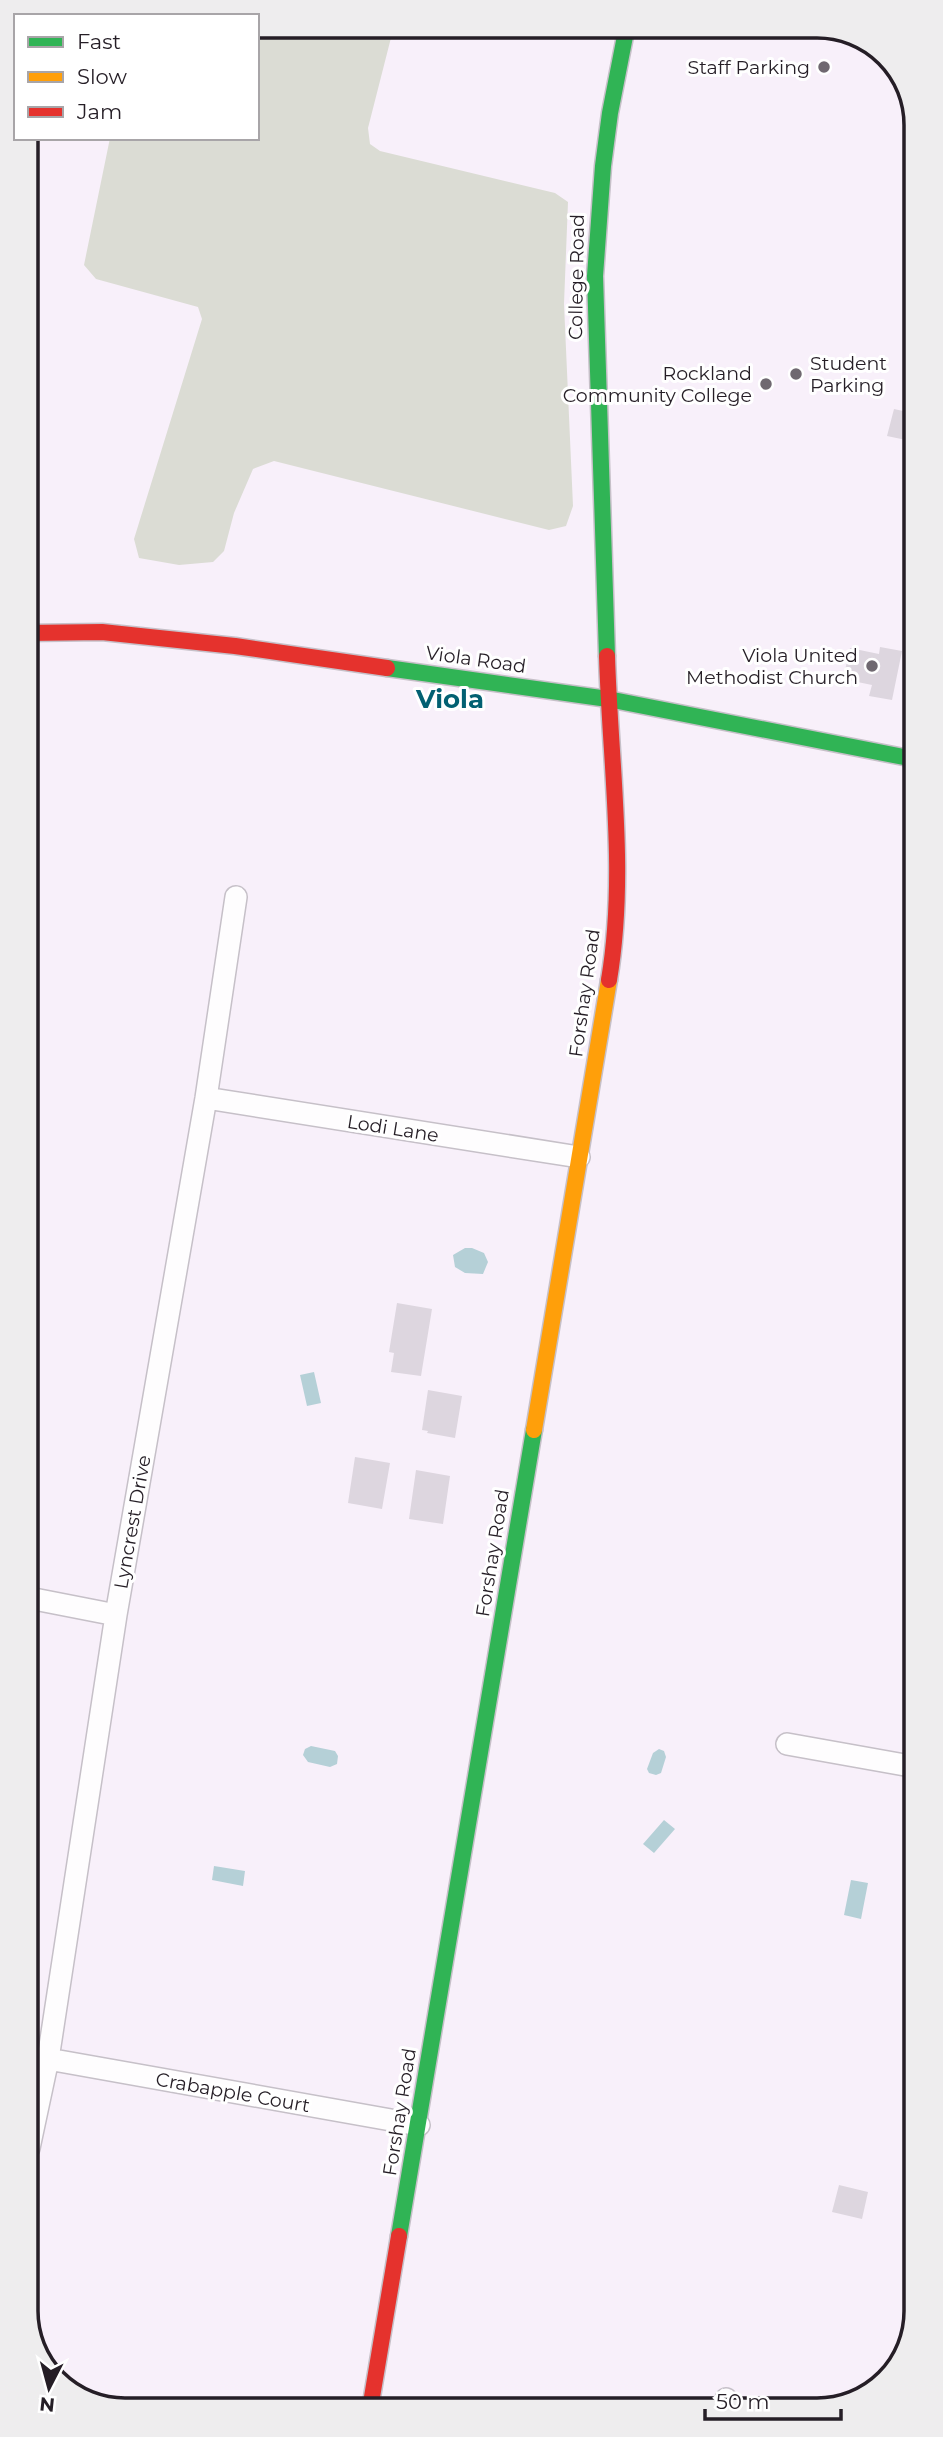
<svg xmlns="http://www.w3.org/2000/svg" width="943" height="2437" viewBox="0 0 943 2437" font-family="Montserrat,sans-serif">
<style>
.green{fill:#dbdcd4}
.water{fill:#b5d0d7}
.building{fill:#ddd6df}
.lines{fill:none;stroke-linecap:round;stroke-linejoin:round}
.street-casing{stroke:#c6c0c8;stroke-width:24}
.fast-casing{stroke:#c6c0c8;stroke-width:19}
.slow-casing{stroke:#c6c0c8;stroke-width:19}
.jam-casing{stroke:#c6c0c8;stroke-width:19}
.street{stroke:#fefdfe;stroke-width:21}
.fast{stroke:#30b455;stroke-width:16}
.slow{stroke:#ff9f0a;stroke-width:16}
.jam{stroke:#e5322d;stroke-width:16}
.poi-dot{fill:#6f6870;stroke:#fff;stroke-width:2.5}
.labels{text-anchor:middle;stroke-width:6;stroke-linejoin:round;paint-order:stroke}
.poi-label{font-size:19px;fill:#251e26;stroke:#fff;text-anchor:end}
.street-label{font-size:19px;fill:#251e26;stroke:#fff}
.district-label{font-size:26px;font-weight:bold;fill:#026072;stroke:#fff}
.rim{fill:none;stroke:#251e26;stroke-width:3.5}
</style>
<rect width="100%" height="100%" fill="#f8f0fa"/>
<path class="green" d="M257,26H394L368,128L370,144L380,151L555,193L568,202L564,304L573,506L566,526L549,530L274,461L253,469L234,513L224,551L213,562L179,565L139,558L134,539L202,319L198,307L96,279L84,265L110,138H257Z"/>
<path class="water" d="M465,1248H472L484,1253L488,1262L483,1274L465,1273L455,1267L453,1255Z
M314,1372L321,1403L307,1406L300,1375Z
M311,1746L335,1751L338,1756L337,1764L330,1767L308,1762L303,1755L305,1749Z
M659,1749L664,1751L666,1757L661,1773L656,1775L649,1773L647,1769L653,1753Z
M664,1820L675,1829L654,1853L643,1844Z
M214,1866L245,1871L243,1886L212,1880Z
M851,1880L868,1883L861,1919L844,1915Z"/>
<path class="building" d="M894,409L912,413L906,440L887,436Z
M880,647L902,651L892,700L869,696L872,685L843,679L850,648L879,654Z
M397,1303L432,1309L421,1376L391,1372L394,1353L389,1352Z
M428,1390L462,1396L455,1438L427,1433L428,1431L422,1430Z
M355,1457L390,1463L382,1509L348,1503Z
M416,1470L450,1476L443,1524L409,1519Z
M839,2185L868,2192L862,2219L832,2212Z"/>
<g class="lines">
<g class="street-casing">
<path id="street" d="M206,1098L579,1157
M29,1598L116,1615
M787,1744L916,1767
M48,2059L419,2125
M29,2148L48,2059L116,1615L206,1098L236,897
M724,2408L726,2399"/>
</g>
<g class="fast-casing">
<path id="fast" d="M607,656L595,276L603,166L610,113L627,26
M387,668L608,699L914,759
M399,2236L534,1430"/>
</g>
<g class="slow-casing">
<path id="slow" d="M534,1430L609,980"/>
</g>
<g class="jam-casing">
<path id="jam" d="M27,633L102,632L235,646L387,668
M607,656C610,763 627,873 609,980
M370,2409L399,2236"/>
</g>
<use href="#street" class="street"/>
<use href="#fast" class="fast"/>
<use href="#slow" class="slow"/>
<use href="#jam" class="jam"/>
</g>
<g class="poi-dot">
<circle cx="824" cy="67" r="7"/>
<circle cx="796" cy="374" r="7"/>
<circle cx="766" cy="384" r="7"/>
<circle cx="872" cy="666" r="7"/>
</g>
<g class="labels">
<g class="poi-label">
<text x="810" y="74">Staff Parking</text>
<text x="810" y="370" text-anchor="start">Student<tspan x="810" dy="22">Parking</tspan></text>
<text x="752" y="380">Rockland<tspan x="752" dy="22">Community College</tspan></text>
<text x="858" y="662">Viola United<tspan x="858" dy="22">Methodist Church</tspan></text>
</g>
<g class="street-label">
<text transform="translate(576 277) rotate(-89)" y="7">College Road</text>
<text transform="translate(476 659) rotate(8)" y="7">Viola Road</text>
<text transform="translate(584 993) rotate(-82)" y="7">Forshay Road</text>
<text transform="translate(393 1128) rotate(9)" y="7">Lodi Lane</text>
<text transform="translate(132 1522) rotate(-80)" y="7">Lyncrest Drive</text>
<text transform="translate(492 1553) rotate(-81)" y="7">Forshay Road</text>
<text transform="translate(233 2092) rotate(10)" y="7">Crabapple Court</text>
<text transform="translate(399 2112) rotate(-81)" y="7">Forshay Road</text>
</g>
<g class="district-label">
<text x="450" y="708">Viola</text>
</g>
</g>
<path d="M0 0H943V2437H0ZM125 38H817A87 87 0 0 1 904 125V2311A87 87 0 0 1 817 2398H125A87 87 0 0 1 38 2311V125A87 87 0 0 1 125 38Z" fill="#eeedee" fill-rule="evenodd"/>
<path class="rim" d="M125 38H817A87 87 0 0 1 904 125V2311A87 87 0 0 1 817 2398H125A87 87 0 0 1 38 2311V125A87 87 0 0 1 125 38Z"/>
<rect x="14" y="14" width="245" height="126" fill="#ffffff" stroke="#a8a5a8" stroke-width="2"/>
<rect x="28" y="37" width="35" height="10" fill="#30b455" stroke="#a8a5a8" stroke-width="2"/>
<text x="77" y="49" font-size="21" fill="#251e26">Fast</text>
<rect x="28" y="72" width="35" height="10" fill="#ff9f0a" stroke="#a8a5a8" stroke-width="2"/>
<text x="77" y="84" font-size="21" fill="#251e26">Slow</text>
<rect x="28" y="107" width="35" height="10" fill="#e5322d" stroke="#a8a5a8" stroke-width="2"/>
<text x="77" y="119" font-size="21" fill="#251e26">Jam</text>
<g transform="translate(49 2388) rotate(186)" stroke="#ffffff" stroke-width="5" paint-order="stroke">
<path d="M0-5L12 26L0 18L-12 26Z" fill="#251e26"/>
<text y="-10" font-size="19" font-weight="bold" text-anchor="middle" fill="#251e26">N</text>
</g>
<path d="M705 2409v10h136v-10" fill="none" stroke="#251e26" stroke-width="3.5"/>
<text x="716" y="2409" font-size="21" fill="#251e26" stroke="#ffffff" stroke-width="5" paint-order="stroke">50 m</text>
</svg>
